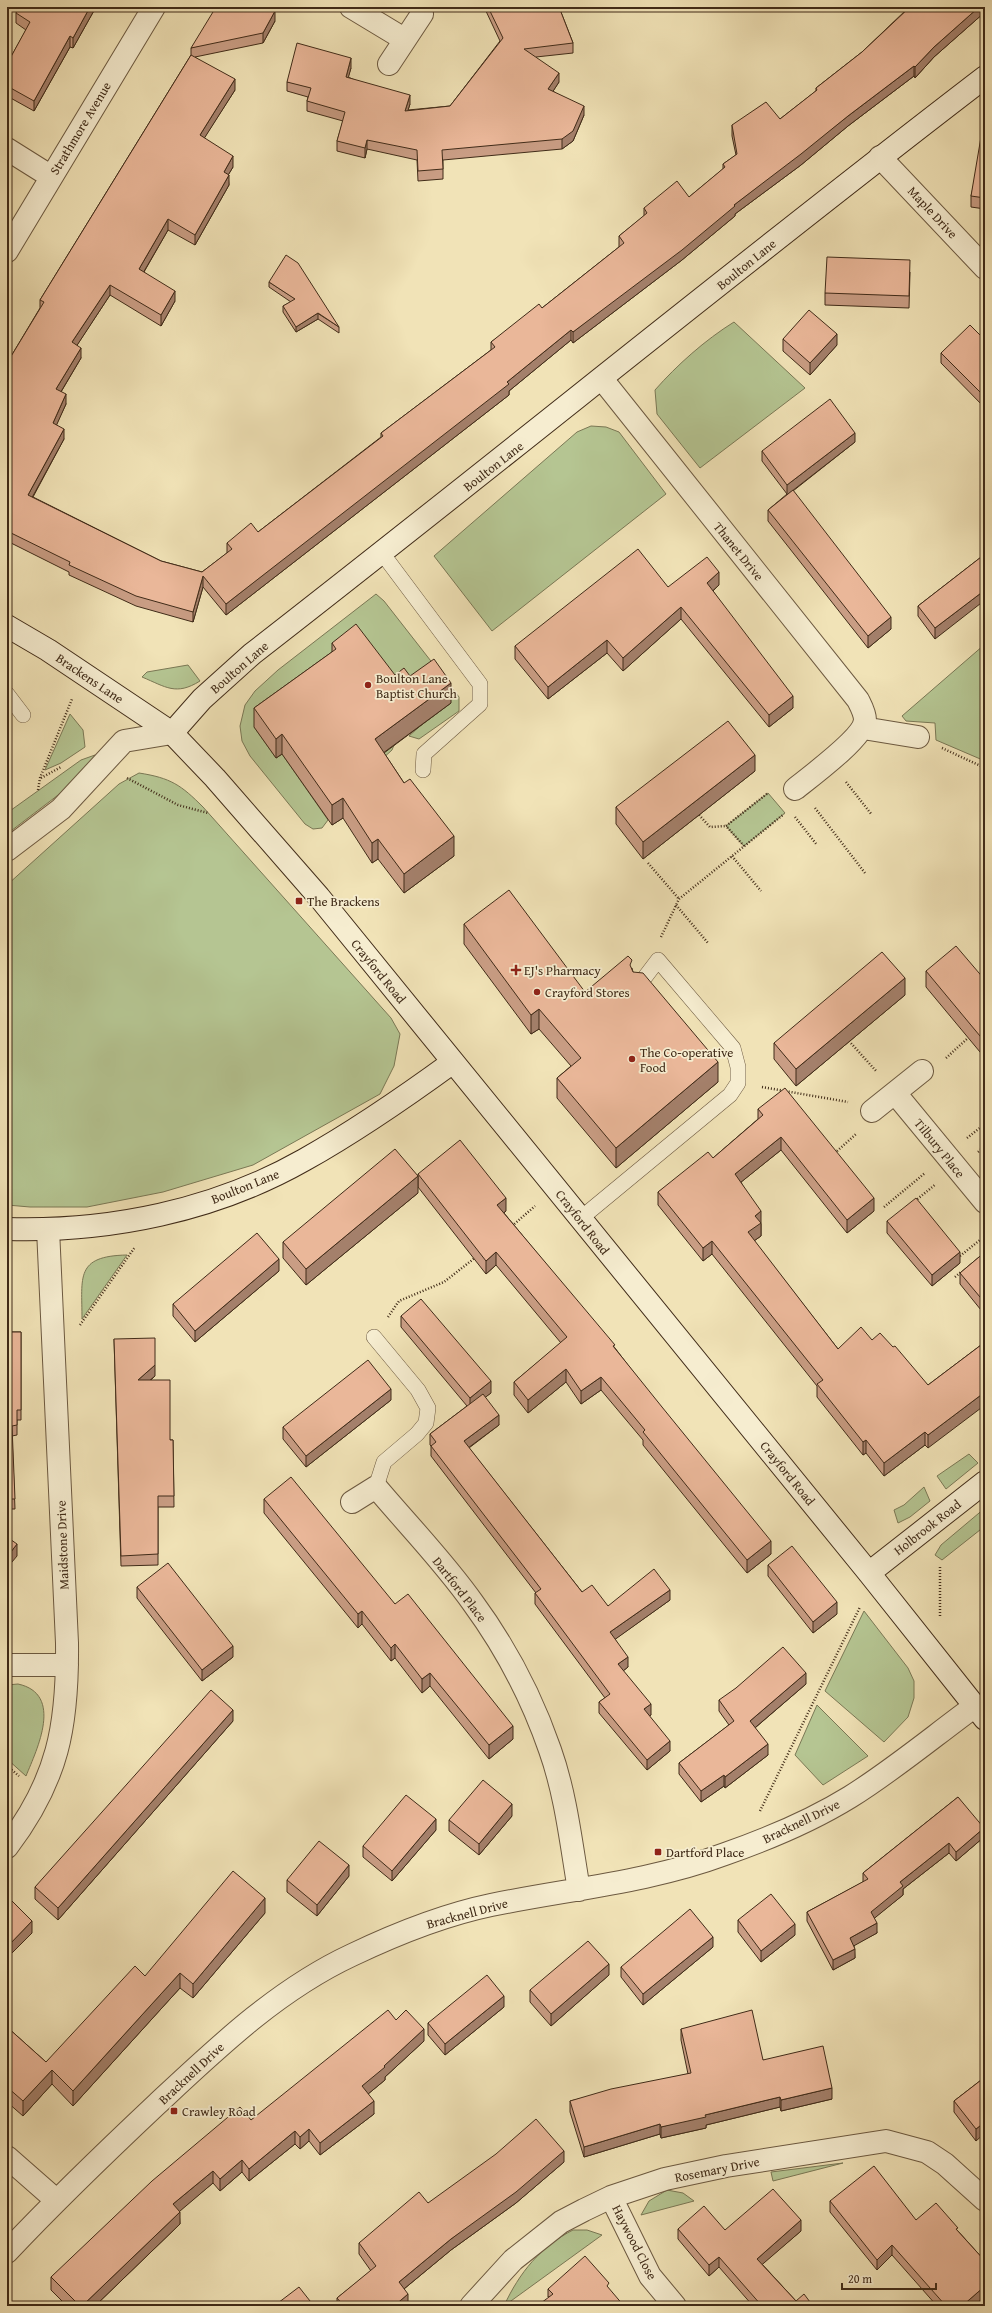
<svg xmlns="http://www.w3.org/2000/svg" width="992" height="2313" viewBox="0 0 992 2313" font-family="'Gentium Book Plus',serif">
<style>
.green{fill:#b5c592;stroke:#7a7855}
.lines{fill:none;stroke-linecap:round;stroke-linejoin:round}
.lane-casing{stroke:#6c5940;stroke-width:16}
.street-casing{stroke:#6c5940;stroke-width:24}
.secondary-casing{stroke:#402b18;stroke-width:24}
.path{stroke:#402b18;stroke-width:2.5;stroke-dasharray:1 2;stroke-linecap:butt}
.lane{stroke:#f6edd0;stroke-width:15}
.street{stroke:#f6edd0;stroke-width:22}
.secondary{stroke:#f6edd0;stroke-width:22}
.wall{fill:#c99d84;stroke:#402b18}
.shaded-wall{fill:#a4806b;stroke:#402b18}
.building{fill:#eab799;stroke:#402b18}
.poi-dot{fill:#8f2418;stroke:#f6edd0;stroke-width:1.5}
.labels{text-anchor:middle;stroke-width:3.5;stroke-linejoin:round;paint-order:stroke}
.street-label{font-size:13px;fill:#402b18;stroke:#f6edd0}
.poi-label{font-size:13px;fill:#402b18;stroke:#f6edd0;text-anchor:start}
</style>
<rect width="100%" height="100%" fill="#f1e3b7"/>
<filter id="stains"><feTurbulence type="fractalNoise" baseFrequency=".005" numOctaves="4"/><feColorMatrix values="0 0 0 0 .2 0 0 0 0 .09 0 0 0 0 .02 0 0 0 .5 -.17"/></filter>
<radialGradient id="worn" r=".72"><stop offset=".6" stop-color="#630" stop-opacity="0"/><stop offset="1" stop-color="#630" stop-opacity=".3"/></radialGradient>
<path class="green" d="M734,322L805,388L700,468L657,414L655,390C677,365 705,340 734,322Z
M591,426L606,427L619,432L666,494L492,631L434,556L577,432Z
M376,594L384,601L459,697V711L419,739L409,736L427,720L394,745L392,750L381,760L254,727L276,758L282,754L328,820L322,828L313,829L305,824L250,756L242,741L240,726L245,705L255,691L278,670Z
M984,645L985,646V761L936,740L935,723L906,721L902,716Z
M188,665L200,681C176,696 166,687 142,677L147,672Z
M70,714L83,730L85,747L61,763L45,770Z
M95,755L93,761L66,789L7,834V813L81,760Z
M139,773C171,778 181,785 203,807L391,1018L400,1034L394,1066L380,1094L253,1165L163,1192L87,1207H30L7,1205V885L119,784Z
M768,793L785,813L744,846L726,826Z
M127,1255L82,1319C82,1277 75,1256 127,1255Z
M969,1454L978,1463L946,1489L937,1476Z
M924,1487L930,1501L910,1517L898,1523L894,1510L904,1505Z
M985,1508V1526L942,1560L935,1555L941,1545Z
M864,1611L908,1668L914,1681V1698L908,1717L884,1742L825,1691Z
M18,1684C64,1694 37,1749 26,1776L7,1759V1685Z
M817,1705L868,1756L823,1785L795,1755Z
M843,2163L773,2181L771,2172Z
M667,2190L683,2193L694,2201L641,2215L649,2201Z
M573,2230H587L602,2235L504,2306C519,2273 541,2246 573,2230Z"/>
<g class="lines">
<g class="lane-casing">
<path id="lane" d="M382,553L480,684V704L424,754L423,770
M7,694L23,715
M580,1219L730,1095L738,1083V1067L733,1048L658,960L639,985
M374,1337L418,1390L428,1408L426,1423L417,1434L384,1462L376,1487"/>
</g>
<g class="street-casing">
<path id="street" d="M351,7L404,39
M389,64L422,14
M7,149L50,176
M880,157L985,268
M7,251L154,7
M602,379L858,700C861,706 865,713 865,720C864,737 810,777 795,789
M863,728L918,737
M7,850L61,809L124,741L172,733
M895,1093L985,1202
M872,1111L922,1071
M352,1502L376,1487C408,1525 445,1563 473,1603C506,1648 532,1698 550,1750C566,1795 571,1843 579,1890
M7,1665H67
M7,1847C58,1780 68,1726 67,1643L48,1229
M7,2157L56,2200
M611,2197L650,2276L675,2306
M7,2252C55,2201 106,2152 157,2104C217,2048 277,1990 352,1955C396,1934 443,1915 491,1905C569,1889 650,1882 725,1854C768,1839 811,1821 850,1797C892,1771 934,1736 975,1706
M471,2306L513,2260L561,2222L584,2210L611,2197L665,2179L726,2166L886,2141L927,2152L945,2164L985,2200"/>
</g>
<g class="secondary-casing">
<path id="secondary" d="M7,626L48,650L172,733L215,778L319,897L869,1573L985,1719
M172,733L202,699L252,654C498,463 738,266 985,77
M7,1229C109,1232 214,1211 304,1160C356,1131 405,1097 453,1062
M869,1573L985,1482"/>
</g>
<path class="path" d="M942,748L985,768
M41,778L61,767
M127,778L178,805L208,813
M846,782L872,815
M38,790L40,778L72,699
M815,808L865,873
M699,815L710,827L726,826
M795,817L817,845
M744,846L726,826L768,793
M732,856L761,891
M648,863L679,899
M676,905L708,943
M661,937L679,899L784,814
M849,1041L877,1072
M946,1058L968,1038
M762,1087L848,1102
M967,1138L985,1124
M837,1151L856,1134
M978,1152L985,1146
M915,1201L936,1184
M884,1207L925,1173
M512,1226L535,1206
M960,1256L985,1236
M955,1277L961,1272
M388,1317L399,1301L444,1282L476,1257
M80,1325L135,1247
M940,1567V1618
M7,1766L19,1776
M760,1811L860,1607"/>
<use href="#lane" class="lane"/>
<use href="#street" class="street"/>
<use href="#secondary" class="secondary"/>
</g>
<path class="wall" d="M19,7H96L73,48L70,47L34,111L7,96V64L26,30L16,23V13Z
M483,7H559L573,43V53L536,57L559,82L553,91L584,115L573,141L562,149L443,160V179L418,181L417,160L367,149L365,158L337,151V141L343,121L307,111V101L308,97L287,91V82L351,68L348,77L410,104L408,110L450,106L500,41L485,9Z
M906,7H985V12L934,57L915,78L914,76L848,126L801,165L735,214V216L682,260L573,343L571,340L509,391V395L226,615L203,587L193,622L136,606L69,575V572L7,541V363L40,308V300L191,55V48L275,21L263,43L195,57L235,90L204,138L233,167L228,175L229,185L195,245L168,230L144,272L175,301L161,326L110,295L77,345L81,358L61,392L66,404L56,425L64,439L33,497L161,561L202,572L227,553V543L258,532L381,437V433L491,350V342L542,308L619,247V236L644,216V208L689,197L723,169V164L736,155L732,136V125L780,119L816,91V88L862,52L906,10Z
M985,138V209L971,207V196Z
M910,272L909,308L825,305V293Z
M269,282L339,327V333L318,319L296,332L283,312V306L291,302L269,287Z
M783,339L837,345L810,375L783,351Z
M985,340V408L941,363V353Z
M985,417V430L984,429V418Z
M855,442L793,491L891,629L868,648L768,521V510L787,494L762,461V451Z
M985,554L935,639L918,616V606Z
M719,585L713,591L793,708L769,727L681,619L623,671L607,653L548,699L515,659V646L668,587Z
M332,643L395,675L410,676L451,703L384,753L404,783L454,856L404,893L378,859L372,863L343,818L332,825L282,754L276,758L254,727V708L332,652Z
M755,771L643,859L616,824V807Z
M464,924L585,992L632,968L633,972L718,1082L616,1168L557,1098V1078L571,1066L539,1029L531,1034L464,944Z
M926,971L985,980V1058L926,987Z
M905,995L796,1086L774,1059V1043Z
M758,1109L874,1211L847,1233L781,1150L741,1182L761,1224V1236L754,1241L838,1349L872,1340L928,1385L985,1342L928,1448L925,1445L884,1476L866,1453L863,1455L817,1397V1386L712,1254L703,1261L658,1205V1192L713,1158L758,1119Z
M418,1174L506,1211L504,1213L615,1348L771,1554L747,1573L643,1445V1440L601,1390L581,1404L566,1382L528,1413L514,1395V1382L561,1343L496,1265L486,1274L418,1187Z
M418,1193L306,1285L283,1258V1242Z
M887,1221L960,1263L932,1286L887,1233Z
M985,1252V1315L960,1284V1273Z
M279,1271L195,1342L173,1316V1304Z
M401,1316L491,1393L485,1397L499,1425L469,1448L582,1592L608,1606L670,1600L615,1639L628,1667L623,1671L651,1715L649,1716L670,1751L647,1770L599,1713V1702L605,1698L535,1604V1593H536L431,1456V1446L430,1445V1434L467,1406L401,1327Z
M7,1332H21V1420H17V1435L12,1436L15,1509H7Z
M114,1339L155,1376L151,1380L170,1440H173L174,1507H158V1565L121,1566Z
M391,1400L306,1467L283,1439V1427Z
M264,1499L395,1604L513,1739L489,1759L430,1686L422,1693L395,1658L391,1661L362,1624L358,1628L264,1513Z
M768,1565L837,1614L813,1633L768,1576Z
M137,1587L233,1657L202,1681L137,1598Z
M806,1684L755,1728L768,1755L725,1788L724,1786L701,1802L679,1774V1763L729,1725L719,1711V1700Z
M233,1721L58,1920L35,1899V1887Z
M958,1797L984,1837L956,1861L949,1853L903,1889V1895L874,1918L877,1933L854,1945L855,1958L833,1970L807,1921V1912L863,1882V1873Z
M512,1816L479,1855L449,1831V1820Z
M436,1830L392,1881L363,1857V1846Z
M349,1876L317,1916L287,1892V1880Z
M265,1913L193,1998L180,1988L73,2106L52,2084L23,2116L7,2102V2027L46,2062L145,1976Z
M738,1920L795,1935L761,1962L738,1932Z
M713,1947L643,2005L621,1977V1967Z
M609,1975L551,2026L530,2002V1990Z
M504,2007L445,2055L428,2035V2023Z
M681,2029L763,2060L832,2099L781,2111L780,2107L706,2125V2128L661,2138L660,2134L584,2157L570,2112V2101L688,2074L681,2040Z
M424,2041L385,2077V2080L368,2094L374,2114L320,2155L309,2141L300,2149L295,2144L249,2181L242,2172L220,2191L213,2183L179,2211L180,2224L95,2306H67L51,2290V2277L251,2120Z
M985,2077L976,2141L954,2112V2101Z
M564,2162L516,2203L451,2250L404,2289L408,2305L407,2306H337V2298L371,2271L359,2254V2243L428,2203Z
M830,2201L916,2220L958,2231L985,2261V2296L974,2306H937L892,2255L877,2270L830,2212Z
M678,2229L801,2231L762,2264L796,2301L813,2306H753L719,2267L709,2276L678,2239Z
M548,2289H609L548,2297Z"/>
<path class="shaded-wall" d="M90,7H96L73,48V38Z
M979,7H985V12L934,57L915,78V67L934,47Z
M275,11V21L263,43V33Z
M70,36V47L34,111V101Z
M351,58V68L346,86V77Z
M914,66V76L848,126L801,165L735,214V216L682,260L573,343V332L734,205L848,116Z
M559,73V82L548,99V89Z
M235,79V90L200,145V135Z
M410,95V104L405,120V111Z
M584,106V115L573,141L562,149V139Z
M367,140V149L365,158V148Z
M233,156V167L224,182V172Z
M229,175V185L195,245V235Z
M168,219V230L139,280V269Z
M110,285V295L72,353V342Z
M175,291V301L161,326V315Z
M318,313V319L296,332V327Z
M571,330V340L509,391V395L226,615V604L507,382Z
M837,334V345L810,375V363Z
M81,348V358L56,400V389Z
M66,394V404L53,433V423Z
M64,429V439L28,505V495Z
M855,433V442L787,495V485Z
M719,572V585L707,596V583Z
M203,576V587L193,622V612Z
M985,590V600L935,639V628Z
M681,607V619L623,671V658Z
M891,617V629L868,648V636Z
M607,640V653L548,699V687Z
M451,683V703L375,759V739Z
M793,696V708L769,727V715Z
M282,734V754L276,758V739Z
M755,755V771L643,859V842Z
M343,798V818L332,825V805Z
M454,836V856L404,893V874Z
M378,839V859L372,863V843Z
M905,978V995L796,1086V1069Z
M539,1009V1029L531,1034V1015Z
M718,1062V1082L616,1168V1148Z
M781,1137V1150L735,1187V1174Z
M418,1176V1193L306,1285V1269Z
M506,1198V1211L497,1218V1205Z
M874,1198V1211L847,1233V1220Z
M761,1211V1236L748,1245V1232L755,1216Z
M712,1241V1254L703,1261V1248Z
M496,1252V1265L486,1274V1261Z
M960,1252V1263L932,1286V1275Z
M279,1259V1271L195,1342V1331Z
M155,1365V1376L138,1390V1380Z
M566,1369V1382L528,1413V1400Z
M601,1377V1390L581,1404V1391Z
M491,1381V1393L470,1409V1398Z
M391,1389V1400L306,1467V1456Z
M985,1392V1405L928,1448V1435Z
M499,1415V1425L464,1451V1441Z
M925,1432V1445L884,1476V1463Z
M866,1440V1453L863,1455V1442Z
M771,1541V1554L747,1573V1560Z
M17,1544V1556L7,1568V1557Z
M670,1590V1600L610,1643V1632Z
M837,1602V1614L813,1633V1622Z
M362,1611V1624L358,1628V1614Z
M395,1644V1658L391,1661V1648Z
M233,1646V1657L202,1681V1670Z
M628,1657V1667L618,1675V1664Z
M430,1673V1686L422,1693V1679Z
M806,1673V1684L750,1732V1721Z
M651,1704V1715L644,1719V1709Z
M233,1710V1721L58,1920V1908Z
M513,1726V1739L489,1759V1745Z
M670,1741V1751L647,1770V1760Z
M768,1744V1755L725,1788V1777Z
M724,1775V1786L701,1802V1791Z
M512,1804V1816L479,1855V1844Z
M436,1819V1830L392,1881V1871Z
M984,1828V1837L956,1861V1852Z
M949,1843V1853L903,1889V1895L871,1921V1912L900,1882Z
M349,1865V1876L317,1916V1905Z
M265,1898V1913L193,1998V1984Z
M32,1921V1933L7,1958V1947Z
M877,1923V1933L850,1948V1938Z
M795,1924V1935L761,1962V1951Z
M713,1937V1947L643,2005V1994Z
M855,1949V1958L833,1970V1960Z
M609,1964V1975L551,2026V2014Z
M180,1973V1988L73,2106V2091Z
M504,1996V2007L445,2055V2044Z
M424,2029V2041L385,2077V2080L362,2099V2086Z
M52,2070V2084L23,2116V2101Z
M832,2088V2099L781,2111V2100Z
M780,2097V2107L706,2125V2128L661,2138V2127L705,2115Z
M374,2101V2114L320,2155V2143Z
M985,2122V2133L976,2141V2129Z
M660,2124V2134L584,2157V2147Z
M309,2129V2141L300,2149V2137Z
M295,2131V2144L249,2181V2169Z
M564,2151V2162L516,2203L451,2250L399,2293V2282L451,2239Z
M242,2160V2172L220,2191V2179Z
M213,2171V2183L173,2217V2204Z
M180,2212V2224L95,2306H82Z
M801,2220V2231L757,2269V2259Z
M892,2245V2255L877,2270V2260Z
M719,2257V2267L709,2276V2265Z
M985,2286V2296L974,2306H962Z
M408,2294V2305L407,2306H394Z"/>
<path class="building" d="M19,7H90L73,38L70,36L34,101L7,86V64L30,22L16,13Z
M216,7H274L275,11L263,33L191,48Z
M488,7H559L573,43L524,49L559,73L548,89L584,106L573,131L562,139L442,150L443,169L418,171L417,150L367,140L365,148L337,141L345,112L307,101L311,88L287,82L297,43L351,58L346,77L410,95L405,111L450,106L503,38Z
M910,7H979L934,47L915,67L914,66L848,116L801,154L734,205L735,206L682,250L573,332L571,330L507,382L509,384L226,604L203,576L193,612L136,596L69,565L70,562L7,531V528L10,522L7,520V363L44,302L40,300L191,55L235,79L200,135L233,156L224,172L229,175L195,235L168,219L139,269L175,291L161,315L110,285L72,342L81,348L56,389L66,394L53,423L64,429L28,495L161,561L202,572L232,549L227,543L251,523L258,532L383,436L381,433L495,347L491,342L539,304L542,308L624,243L619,236L647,213L644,208L677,181L689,197L725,167L723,164L737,154L732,125L766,102L780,119L817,90L816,88L862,52Z
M981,137L985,138V198L971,196Z
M286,255L298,263L339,327L318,313L296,327L283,306L295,299L269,282Z
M827,257L910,260L909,296L825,293Z
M809,310L837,334L810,363L783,339Z
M970,325L985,340V397L941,353Z
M830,399L855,433L787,485L762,451Z
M793,490L891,617L868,636L768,510Z
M638,549L668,587L707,557L719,572L707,583L793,696L769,715L681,607L623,658L607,640L548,687L515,646Z
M985,554V590L935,628L918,606Z
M356,624L395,675L404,668L410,676L434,659L451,683L375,739L404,783L410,779L454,836L404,874L378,839L372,843L343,798L332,805L282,734L276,739L254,708L336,649L332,643Z
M728,721L755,755L643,842L616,807Z
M509,890L585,992L628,956L632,960L630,965L633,972L643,973L718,1062L616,1148L557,1078L581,1058L539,1009L531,1015L464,924Z
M956,946L985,980V1042L926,971Z
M882,952L905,978L796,1069L774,1043Z
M785,1088L874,1198L847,1220L781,1137L735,1174L761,1211L755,1216L761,1223L748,1232L838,1349L861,1327L872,1340L880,1333L893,1347L895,1346L928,1385L985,1342V1392L928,1435L925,1432L884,1463L866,1440L863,1442L817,1384L823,1380L712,1241L703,1248L658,1192L708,1152L713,1158L763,1115L758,1109Z
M460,1140L506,1198L497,1205L615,1345L613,1346L662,1407L771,1541L747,1560L643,1432L645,1430L601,1377L581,1391L566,1369L528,1400L514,1382L567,1337L496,1252L486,1261L418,1174Z
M395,1149L418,1176L306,1269L283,1242Z
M916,1198L960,1252L932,1275L887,1221Z
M257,1233L279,1259L195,1331L173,1304Z
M985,1252V1303L960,1273Z
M421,1299L491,1381L470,1398L401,1316Z
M7,1332H21V1410H17V1425L12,1426L15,1499H7Z
M155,1338V1365L138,1380H170V1440H173L174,1496H158V1554L121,1556L114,1339Z
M368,1360L391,1389L306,1456L283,1427Z
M483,1394L499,1415L464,1441L582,1592L592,1585L608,1606L654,1569L670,1590L610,1632L628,1657L618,1664L651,1704L644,1709L670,1741L647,1760L599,1702L610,1694L535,1593L541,1589L431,1446L436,1442L430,1434Z
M291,1477L395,1604L408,1594L513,1726L489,1745L430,1673L422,1679L395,1644L391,1648L362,1611L358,1614L264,1499Z
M7,1537L17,1544L7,1557Z
M792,1546L837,1602L813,1622L768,1565Z
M168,1563L233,1646L202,1670L137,1587Z
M783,1647L806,1673L750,1721L768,1744L725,1777L724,1775L701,1791L679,1763L734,1721L719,1700L736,1688Z
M211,1690L233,1710L58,1908L35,1887Z
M483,1780L512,1804L479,1844L449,1820Z
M406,1795L436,1819L392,1871L363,1846Z
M958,1797L984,1828L956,1852L949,1843L900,1882L903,1886L871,1912L877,1923L850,1938L855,1949L833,1960L807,1912L868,1879L863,1873Z
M319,1841L349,1865L317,1905L287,1880Z
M233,1871L265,1898L193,1984L180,1973L73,2091L52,2070L23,2101L7,2087V2027L46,2062L135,1966L145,1976Z
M771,1894L795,1924L761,1951L738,1920Z
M12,1901L32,1921L7,1947V1906Z
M690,1909L713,1937L643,1994L621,1967Z
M588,1941L609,1964L551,2014L530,1990Z
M487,1975L504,1996L445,2044L428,2023Z
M388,2010L396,2020L406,2010L424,2029L384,2066L385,2067L362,2086L374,2101L320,2143L309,2129L300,2137L295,2131L249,2169L242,2160L220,2179L213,2171L173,2204L180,2212L82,2306H80L51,2277L152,2181L240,2107L251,2120Z
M752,2010L763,2060L823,2046L832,2088L781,2100L780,2097L705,2115L706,2117L661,2127L660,2124L584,2147L570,2101L611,2089L691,2073L681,2029Z
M985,2077V2122L976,2129L954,2101Z
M536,2119L564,2151L516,2192L451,2239L399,2282L408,2294L394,2306H344L337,2298L376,2266L359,2243L419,2192L428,2203L496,2154Z
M874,2166L916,2220L936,2203L958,2228L956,2229L985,2261V2286L962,2306H946L892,2245L877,2260L830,2201Z
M773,2189L801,2220L757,2259L796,2301L804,2294L813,2306H762L719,2257L709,2265L678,2229L704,2206L725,2230Z
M585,2256L609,2283L607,2286L624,2306H537L553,2294L548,2289Z
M299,2287L314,2306H274Z"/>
<g class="poi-dot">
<circle cx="368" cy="685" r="4"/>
<rect x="295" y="897" width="8" height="8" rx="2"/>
<path d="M514 964h4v4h4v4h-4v4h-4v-4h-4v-4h4z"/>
<circle cx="537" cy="992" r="4"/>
<circle cx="632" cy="1059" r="4"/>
<rect x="654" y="1848" width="8" height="8" rx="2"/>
<rect x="170" y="2107" width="8" height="8" rx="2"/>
</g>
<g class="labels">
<g class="street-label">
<text transform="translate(80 128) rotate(-59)" y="5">Strathmore Avenue</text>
<text transform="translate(933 212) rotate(47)" y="5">Maple Drive</text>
<text transform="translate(746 264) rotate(-39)" y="5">Boulton Lane</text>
<text transform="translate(493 466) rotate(-38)" y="5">Boulton Lane</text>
<text transform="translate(739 551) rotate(51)" y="5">Thanet Drive</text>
<text transform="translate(239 667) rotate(-41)" y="5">Boulton Lane</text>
<text transform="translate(90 678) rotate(34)" y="5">Brackens Lane</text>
<text transform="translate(379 971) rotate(51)" y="5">Crayford Road</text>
<text transform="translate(940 1148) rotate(51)" y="5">Tilbury Place</text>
<text transform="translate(245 1186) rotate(-22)" y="5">Boulton Lane</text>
<text transform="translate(583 1222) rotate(52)" y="5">Crayford Road</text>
<text transform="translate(788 1473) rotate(51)" y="5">Crayford Road</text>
<text transform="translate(927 1527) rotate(-38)" y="5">Holbrook Road</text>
<text transform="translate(62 1545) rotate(-92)" y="5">Maidstone Drive</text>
<text transform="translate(460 1589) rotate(52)" y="5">Dartford Place</text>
<text transform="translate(801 1821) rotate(-26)" y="5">Bracknell Drive</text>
<text transform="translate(467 1913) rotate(-15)" y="5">Bracknell Drive</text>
<text transform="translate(191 2073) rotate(-43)" y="5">Bracknell Drive</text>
<text transform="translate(717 2169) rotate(-11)" y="5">Rosemary Drive</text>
<text transform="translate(635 2242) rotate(63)" y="5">Haywood Close</text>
</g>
<g class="poi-label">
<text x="376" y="683">Boulton Lane<tspan x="376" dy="15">Baptist Church</tspan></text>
<text x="307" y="906">The Brackens</text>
<text x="524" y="975">EJ's Pharmacy</text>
<text x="545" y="997">Crayford Stores</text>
<text x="640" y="1057">The Co-operative<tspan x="640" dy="15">Food</tspan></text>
<text x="666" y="1857">Dartford Place</text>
<text x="182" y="2116">Crawley Road</text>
</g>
</g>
<rect width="992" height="2313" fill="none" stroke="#f1e3b7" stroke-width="24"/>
<rect x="8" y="8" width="976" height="2297" fill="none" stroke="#402b18" stroke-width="2"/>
<rect x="12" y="12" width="968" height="2289" fill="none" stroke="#402b18"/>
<path d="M842 2283v6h94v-6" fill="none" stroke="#402b18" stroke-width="2"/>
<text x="848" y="2283" font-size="12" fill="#402b18" stroke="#f6edd0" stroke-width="3" paint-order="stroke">20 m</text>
<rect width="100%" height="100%" filter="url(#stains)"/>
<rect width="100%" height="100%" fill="url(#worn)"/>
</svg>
